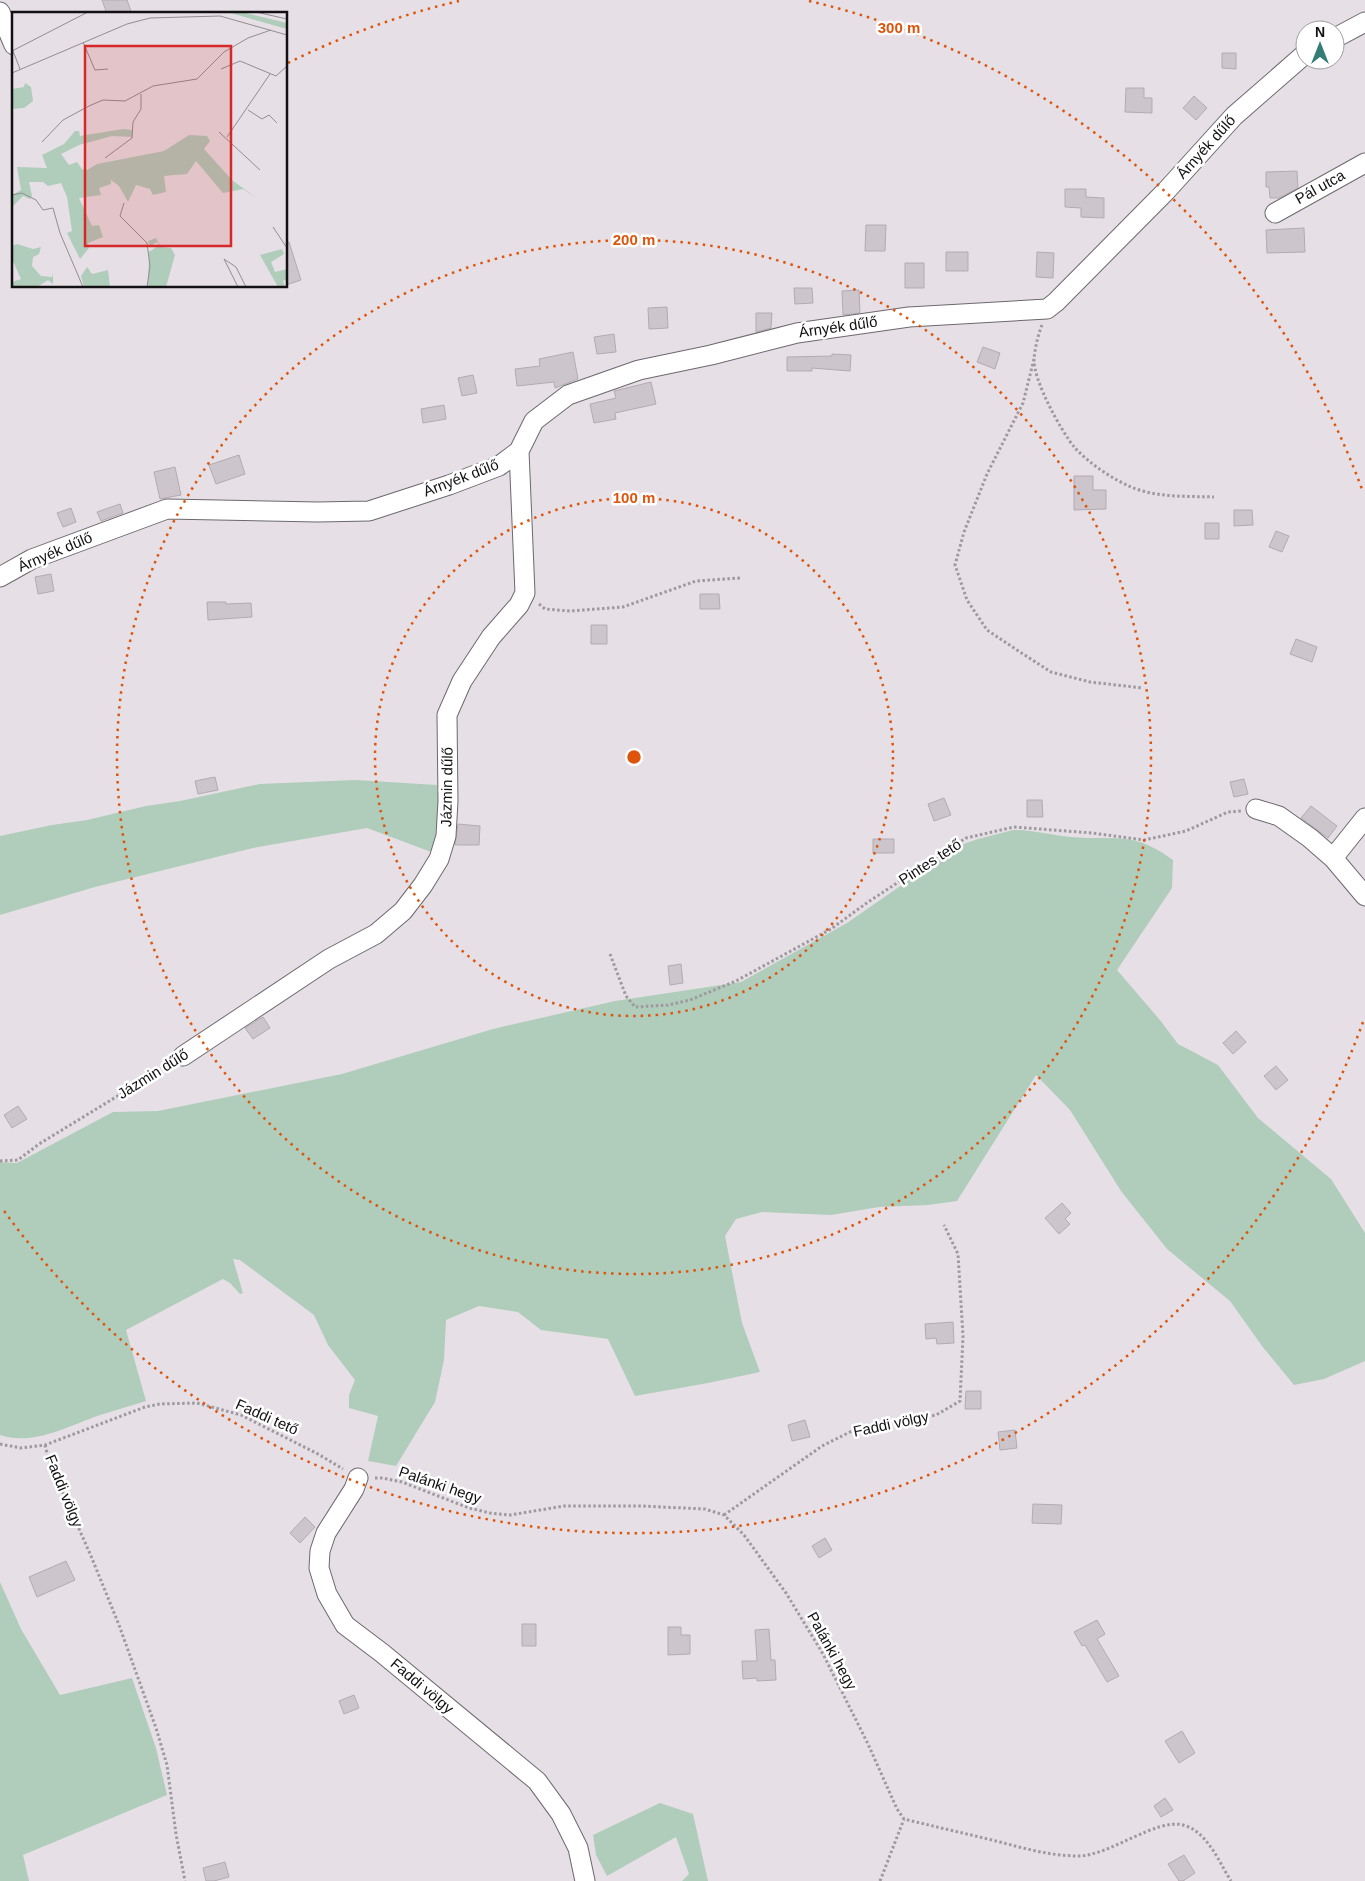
<svg xmlns="http://www.w3.org/2000/svg" width="1365" height="1881" viewBox="0 0 1365 1881" font-family="Helvetica,sans-serif">
<style>
.green{fill:#b0ccbb}
.building{fill:#ccc5cb;stroke:#b3abb1}
.lines{fill:none;stroke-linecap:round;stroke-linejoin:round}
.minor-casing{stroke:#6d686d;stroke-width:21}
.path{stroke:#9e999e;stroke-width:3;stroke-dasharray:2.5 2.5;stroke-linecap:butt}
.minor{stroke:#fff;stroke-width:19}
.ring{fill:none;stroke:#dd550c;stroke-width:2.5;stroke-dasharray:2.5 5}
.labels{text-anchor:middle;stroke-width:5;stroke-linejoin:round;paint-order:stroke}
.street-label{font-size:15px;fill:#121012;stroke:#fff}
.inset-road{fill:none;stroke:#918d91;stroke-width:1}
.view{fill:#d62828;fill-opacity:0.15;stroke:#d62828;stroke-width:2.5}
.inset-edge{fill:none;stroke:#121012;stroke-width:2.5}
.centre{fill:#dd550c;stroke:#fff;stroke-width:2.5}
.ring-label{font-size:15px;text-anchor:middle;font-weight:bold;fill:#dd550c;stroke:#fff;stroke-width:5;stroke-linejoin:round;paint-order:stroke}
</style>
<rect width="100%" height="100%" fill="#e6e0e6"/>
<path class="green" d="M355,780L437,785L441,817L434,853L367,828L253,848L95,887L0,915V836L52,825L87,820L146,806L180,801L260,784Z
M1013,830C1033,830 1051,835 1071,837C1115,841 1132,830 1173,860L1172,888L1117,970L1160,1020L1178,1044L1218,1065L1258,1118L1331,1179L1365,1233V1361L1324,1379L1294,1385L1262,1346L1230,1301L1167,1249L1121,1191L1070,1110L1036,1075L957,1201L928,1205L879,1207L831,1215L762,1212L736,1219L725,1236L742,1323L760,1372L708,1383L635,1396L608,1339L541,1330L518,1312L479,1306L446,1320L444,1360L435,1402L396,1466L368,1461L378,1416L349,1408V1395L355,1380L328,1345L314,1315L240,1260L233,1259L243,1293L240,1294L230,1283L223,1279L126,1330L146,1401C130,1406 113,1411 97,1416C67,1427 32,1446 0,1435V1162L17,1163L113,1112L158,1111L342,1074L493,1029L615,1001L741,982L847,923L958,846L978,839Z
M0,1582L21,1629L60,1695L132,1678L156,1748L167,1795L23,1855L29,1881H0Z
M660,1803L693,1814L708,1881H682L689,1874L676,1837L607,1876L596,1855L593,1835Z"/>
<path class="building" d="M102,0H127L132,14H107Z
M1222,53H1236V69L1222,68Z
M1126,88H1144V98H1152V113L1125,112Z
M1194,96L1207,108L1196,120L1183,108Z
M1297,171L1298,188L1279,198H1270L1269,187H1266V172Z
M1065,189H1086V197L1104,198V218L1081,217V208L1065,207Z
M866,225H886L885,251H865Z
M1304,228L1305,252L1267,253L1266,230Z
M286,242H289L301,280L286,285Z
M946,252H968V271H946Z
M1037,252L1054,253L1053,278L1036,277Z
M905,263H924V288H905Z
M794,288H812L813,303L795,304Z
M859,290L860,313L843,315L842,291Z
M667,307L668,328L649,329L648,308Z
M756,313H772L771,328L756,332Z
M614,334L616,352L597,354L594,337Z
M983,347L1000,353L995,369L977,362Z
M573,352L578,379L555,388L554,382L517,386L515,369L540,366L539,359Z
M832,354L851,355L850,371L812,368V371H787V357L832,356Z
M473,375L477,393L462,396L458,378Z
M651,382L656,404L615,413L616,419L594,423L590,404L616,398L614,391Z
M444,405L446,419L423,423L421,409Z
M239,455L245,474L216,484L209,465Z
M175,467L181,495L160,499L154,472Z
M1074,476H1093V490H1106V509L1074,510Z
M120,504L123,513L101,521L97,512Z
M71,508L76,522L63,527L57,513Z
M1234,510H1252L1253,525L1234,526Z
M1205,523H1219V539H1205Z
M1276,531L1289,536L1282,552L1269,547Z
M51,574L54,591L38,594L35,577Z
M700,594H719L720,609H700Z
M207,602H226V604L251,603L252,617L208,620Z
M591,625H607V644H591Z
M1296,639L1317,647L1312,662L1290,654Z
M215,777L218,790L198,794L195,781Z
M1244,779L1248,794L1234,797L1230,782Z
M944,798L951,815L934,821L928,804Z
M1027,800H1042L1043,817H1027Z
M1311,806L1337,826L1328,838L1301,818Z
M458,824L480,826L479,845H455Z
M873,839H894V853H873Z
M681,964L683,983L670,985L668,966Z
M263,1017L270,1028L253,1039L245,1028Z
M1236,1031L1246,1042L1233,1054L1223,1043Z
M1276,1066L1288,1080L1276,1090L1264,1076Z
M18,1106L27,1119L12,1128L4,1115Z
M1062,1203L1071,1213L1065,1219L1070,1224L1059,1234L1045,1218Z
M953,1322L954,1343L937,1344L936,1338L926,1339L925,1324Z
M966,1391H981V1409H965Z
M805,1420L810,1437L792,1441L788,1425Z
M1015,1430L1017,1448L1000,1450L998,1432Z
M1033,1504L1062,1505L1061,1524L1032,1523Z
M305,1517L315,1527L300,1543L290,1533Z
M825,1538L832,1550L819,1558L812,1546Z
M66,1561L75,1580L37,1597L29,1577Z
M1097,1620L1105,1634L1097,1639L1119,1676L1107,1682L1085,1645L1082,1646L1074,1632Z
M522,1624H536V1646H522Z
M668,1627H681V1635H690V1654L668,1655Z
M769,1629L771,1660H775L776,1680L757,1681V1678L743,1679L742,1661H757L755,1630Z
M354,1695L359,1708L344,1714L339,1701Z
M1182,1731L1195,1753L1179,1763L1165,1741Z
M1165,1798L1173,1810L1161,1817L1154,1806Z
M1184,1855L1195,1873L1183,1881H1179L1168,1864Z
M225,1862L229,1877L214,1881H206L203,1868Z"/>
<g class="lines">
<g class="minor-casing">
<path id="minor" d="M0,12L14,45
M1335,38L1365,22
M1275,213L1365,163
M0,577L32,559L167,509L318,512L369,511L449,485L499,466L519,451L534,421L568,395L639,370L711,355L797,333L909,317L1047,309L1056,302L1166,191L1234,116L1305,54
M1256,809L1279,816L1310,838L1333,858L1365,896
M1333,858L1365,818
M183,1056L329,959L376,934L403,911L423,885L439,859L446,836L448,801L447,715L462,681L491,637L519,605L525,593L519,451
M358,1478L354,1489L326,1533L320,1551L319,1568L327,1594L345,1625L382,1653L537,1781L561,1814L578,1848L585,1881"/>
</g>
<path class="path" d="M1042,325C1038,335 1035,348 1034,359C1033,380 1061,431 1075,448C1090,464 1111,478 1131,487C1158,498 1186,496 1214,497
M1034,359L1023,403L987,474L964,532L955,565L967,600L987,630L1020,652L1051,672L1090,682L1143,688
M539,604L545,609L570,611L623,607L696,581L740,578
M610,954L626,996L635,1007L668,1005L690,1000L736,981L831,929L868,902L966,838L1014,827L1092,833L1144,840L1186,831L1228,812L1241,811
M0,1161L18,1160L39,1144L170,1064
M0,1444L21,1448L45,1445L145,1407L160,1404L197,1403L241,1415L318,1454L343,1469
M45,1445L49,1461L91,1556L119,1625L156,1728L167,1765L176,1834L185,1881
M375,1478H383L402,1482L469,1508L490,1513L510,1515L564,1506H641L705,1509L724,1515L744,1535L786,1593L823,1654L868,1744L897,1809L904,1819C936,1827 968,1834 1000,1842C1026,1849 1052,1856 1079,1856C1111,1855 1156,1818 1183,1825C1207,1831 1219,1862 1231,1881
M724,1515L822,1446L854,1430L936,1415L960,1401L963,1336L958,1254L944,1225
M880,1881L904,1819"/>
<use href="#minor" class="minor"/>
</g>
<g class="ring">
<circle cx="634" cy="757" r="259"/>
<circle cx="634" cy="757" r="517"/>
<path d="M1363 1022A776 776 0 0 1 2 1208M288 63A776 776 0 0 1 459 1M809 1A776 776 0 0 1 1363 492"/>
</g>
<g class="labels">
<g class="street-label">
<text transform="translate(1206 147) rotate(-48)" y="5">Árnyék dűlő</text>
<text transform="translate(1320 187) rotate(-29)" y="5">Pál utca</text>
<text transform="translate(838 327) rotate(-8)" y="5">Árnyék dűlő</text>
<text transform="translate(461 478) rotate(-21)" y="5">Árnyék dűlő</text>
<text transform="translate(55 552) rotate(-23)" y="5">Árnyék dűlő</text>
<text transform="translate(447 787) rotate(-89)" y="5">Jázmin dűlő</text>
<text transform="translate(930 862) rotate(-33)" y="5">Pintes tető</text>
<text transform="translate(153 1074) rotate(-32)" y="5">Jázmin dűlő</text>
<text transform="translate(267 1417) rotate(24)" y="5">Faddi tető</text>
<text transform="translate(891 1424) rotate(-12)" y="5">Faddi völgy</text>
<text transform="translate(440 1485) rotate(19)" y="5">Palánki hegy</text>
<text transform="translate(64 1491) rotate(68)" y="5">Faddi völgy</text>
<text transform="translate(832 1651) rotate(61)" y="5">Palánki hegy</text>
<text transform="translate(422 1686) rotate(40)" y="5">Faddi völgy</text>
</g>
</g>
<g transform="translate(12 12)">
<rect width="275" height="275" fill="#e6e0e6"/>
<path d="M215,0H230L275,11V17ZM13,71L19,75L21,89L12,96L0,97V77L12,75ZM111,117L120,118V125L100,124L67,133L49,142L57,153L65,150L70,157L75,158L85,152L152,139L177,123L195,124L198,129L192,137L220,168L247,188L231,177L211,181L184,149L175,162L152,164L154,180L141,183L138,177L124,173L116,190L107,174L99,168V172L87,176L89,183L67,186L80,214L87,213L91,225L76,231L77,236L68,247L55,221L60,219L55,185L49,171L36,174L31,170H17L20,184L18,187L11,184L0,195V183L9,178L5,155L35,156L30,143L52,132L63,119H67L68,124ZM144,226L149,235L159,236L163,243L154,275H136L137,240L147,233L145,230L138,234L136,229ZM5,232L21,237L29,235L27,242L21,245L20,254L29,264L40,265L41,261V272L36,268L25,275H0V270L9,267L0,247V234ZM270,237L272,242L259,250L263,260L275,257V267L271,269L273,275H266L248,243ZM75,255L80,262L96,258L98,275H72L69,264Z" fill="#b0ccbb"/>
<path class="inset-road" d="M244,0L275,7M71,30L83,58L96,57M0,39L76,0M1,39L8,57M209,57L228,49L264,64L275,54M0,61L115,12L138,6L208,4L275,23M236,98L250,107L257,103L265,111M207,120L248,158M215,125L258,62M30,130L51,108L77,94L91,88L113,89L141,74L185,67L212,40L236,26L259,18M93,146L120,126L121,110L129,97V82M0,183L10,181L24,188L31,198L41,196L48,221L71,275M112,191L108,204L135,231L138,254L135,275M261,215L275,236M212,247L224,255L234,275M212,247L226,275"/>
<path class="view" d="M73,34H219V234H73Z"/>
<rect width="275" height="275" class="inset-edge"/>
</g>
<circle cx="634" cy="757" r="8" class="centre"/>
<g class="ring-label">
<text x="899" y="33">300 m</text>
<text x="634" y="245">200 m</text>
<text x="634" y="503">100 m</text>
</g>
<g transform="translate(1320 45)"><circle r="24" fill="#ffffff" stroke="#a09fa0"/>
<path d="M0-4L9 19L0 12L-9 19Z" fill="#347c76"/>
<text y="-8" font-size="14" font-weight="bold" text-anchor="middle" fill="#121012">N</text>
</g>
</svg>
